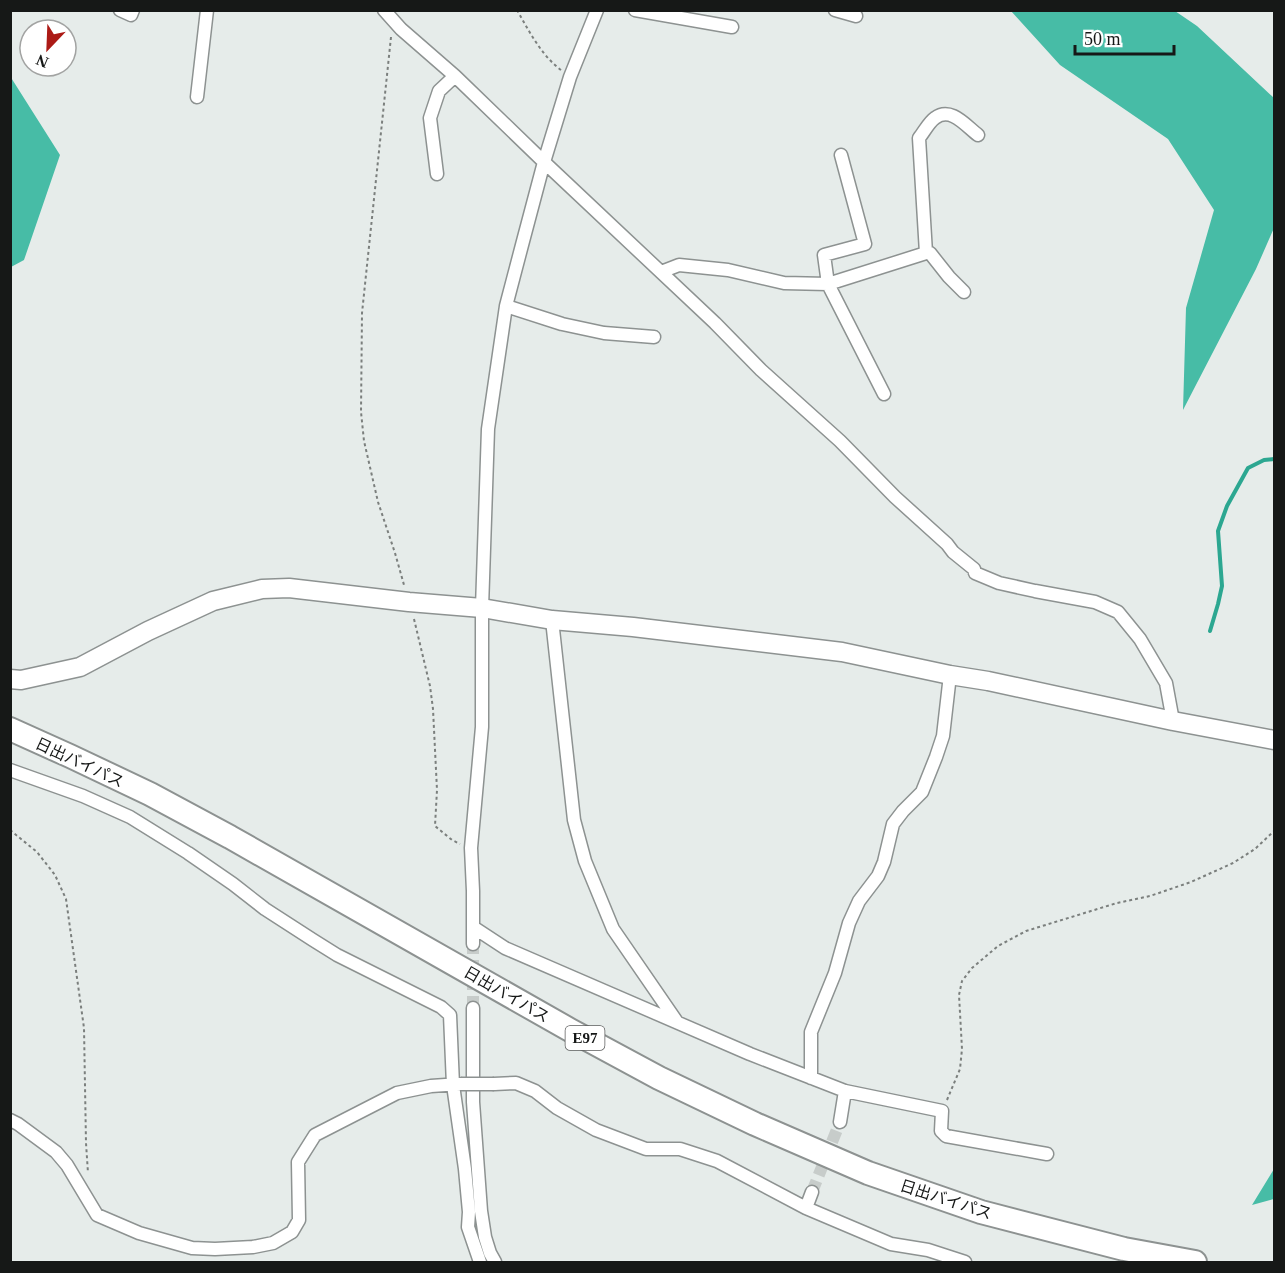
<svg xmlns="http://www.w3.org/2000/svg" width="1285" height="1273" viewBox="0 0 1285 1273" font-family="'Times New Roman','Noto Sans JP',serif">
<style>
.forest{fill:#47bca6}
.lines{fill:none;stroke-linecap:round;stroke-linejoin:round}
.stream{stroke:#2ca791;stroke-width:4}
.street-tunnel{stroke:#c7ccca;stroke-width:12;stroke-dasharray:12 6;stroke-linecap:butt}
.street-casing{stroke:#8d9291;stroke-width:15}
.secondary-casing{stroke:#8d9291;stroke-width:21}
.highway-casing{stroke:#8d9291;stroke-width:26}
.path{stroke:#7b7f7d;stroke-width:2;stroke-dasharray:3 3;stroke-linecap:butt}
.street{stroke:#fff;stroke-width:12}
.secondary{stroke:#fff;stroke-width:18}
.highway{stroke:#fff;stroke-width:22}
.street-bridge-casing{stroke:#8d9291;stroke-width:15;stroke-linecap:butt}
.street-bridge{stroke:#fff;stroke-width:12}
.labels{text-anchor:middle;stroke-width:5;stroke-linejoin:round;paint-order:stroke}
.shield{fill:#fff;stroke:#5c5d5d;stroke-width:1.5}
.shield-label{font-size:15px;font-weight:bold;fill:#161817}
.street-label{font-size:16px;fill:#161817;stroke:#fff}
</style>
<rect width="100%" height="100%" fill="#e6ecea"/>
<path class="forest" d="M1011,11H1175L1197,26L1274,98V228L1256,269L1183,410L1186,308L1214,210L1168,139L1060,65Z
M10,76L60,155L24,260L11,267Z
M1274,1169V1199L1252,1205Z"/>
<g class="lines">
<path class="stream" d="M1210,631L1218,604L1222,586L1218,531L1227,506L1248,468L1264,460L1274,459"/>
<path class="street-tunnel" d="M473,1008V944
M812,1192L840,1122"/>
<g class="street-casing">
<path id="street" d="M120,10L131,15L133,10
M384,10L401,29L455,76L544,162L715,323L761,370L840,441L895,497L947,544L953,552L974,569L975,573L999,583L1035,591L1095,602L1118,612L1140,639L1166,683L1173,721
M635,10L732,27
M835,10L856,16
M197,97L207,10
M437,174L430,118L439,91L455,76
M926,253H930L949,277L964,292
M661,272L679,265L728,270L784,283L828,284L824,255L865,244L841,155
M506,306L562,324L604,333L654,337
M884,394L828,284L926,253L919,138C924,132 929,122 935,118C951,106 966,126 978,135
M552,620L574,820L585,861L613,929L677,1022
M10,770L83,796L130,817L188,853L233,884L265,909L313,940L337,955L441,1007L450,1015L453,1085L465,1169L469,1212L468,1227L480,1262
M473,927L505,948L750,1054L845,1091L942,1111L941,1131L946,1136L1047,1154
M473,944V891L471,848L482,727V608L488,429L506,306L522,245L544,162L570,77L597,10
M473,1008V1102L481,1211L485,1237L490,1253L495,1262
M811,1078V1032L835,973L849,923L859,901L878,876L884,862L893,824L903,811L922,792L936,757L943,736L950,675
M494,1084L516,1083L535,1091L557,1108L596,1130L646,1149H680L717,1161L806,1208L891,1244L928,1250L965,1262
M10,1120L18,1124L56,1152L67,1165L97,1215L139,1233L192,1248L215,1249L253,1247L273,1243L292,1232L299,1220L298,1162L315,1135L397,1093L431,1086L460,1084
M840,1122L845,1091
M806,1208L812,1192"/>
</g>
<g class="secondary-casing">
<path id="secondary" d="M10,679L21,680L80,667L148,631L213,601L262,589L289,588L409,602L482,608L552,620L633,627L842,652L950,675L988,681L1173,721L1274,740"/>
</g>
<g class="highway-casing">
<path id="highway" d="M10,729L70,756L150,794L230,837L570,1030L659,1078L755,1124L868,1173L981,1212L1124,1249L1195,1262"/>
</g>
<path class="path" d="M517,10C529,31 541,55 561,70
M391,37L362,313L361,412L364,441L378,502L395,553L404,585
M414,619L430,686L433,709L437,790L435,826L452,840L460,844
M10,830L37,852L55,875L66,899L84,1028L86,1143L88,1173
M947,1100L960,1069L962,1049L959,995L962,981L972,968L998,946L1026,931L1117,903L1150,896L1191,882L1233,863L1255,849L1274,831"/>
<use href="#street" class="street"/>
<use href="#secondary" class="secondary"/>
<use href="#highway" class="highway"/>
<g class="street-bridge-casing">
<path id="street-bridge" d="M461,1084H494"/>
</g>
<use href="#street-bridge" class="street-bridge"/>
</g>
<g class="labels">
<rect class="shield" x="565.5" y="1026" width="39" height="24" rx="4.5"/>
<g class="shield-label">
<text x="585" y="1043">E97</text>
</g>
<g class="street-label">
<text transform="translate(80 762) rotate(25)" y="6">日出バイパス</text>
<text transform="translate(507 994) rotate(30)" y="6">日出バイパス</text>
<text transform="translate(946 1199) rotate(18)" y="6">日出バイパス</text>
</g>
</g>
<rect width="1285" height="1273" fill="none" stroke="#161817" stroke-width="24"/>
<g transform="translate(48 48) rotate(203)"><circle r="28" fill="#ffffff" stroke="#a2a3a2" stroke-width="1.5"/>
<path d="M0-4.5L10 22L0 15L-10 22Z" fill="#ac1a16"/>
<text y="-9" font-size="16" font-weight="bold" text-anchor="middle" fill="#161817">N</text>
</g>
<path d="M1075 45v9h99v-9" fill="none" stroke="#161817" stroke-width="3"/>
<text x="1084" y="45" font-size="18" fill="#161817" stroke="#ffffff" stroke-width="4.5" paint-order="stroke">50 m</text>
</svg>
